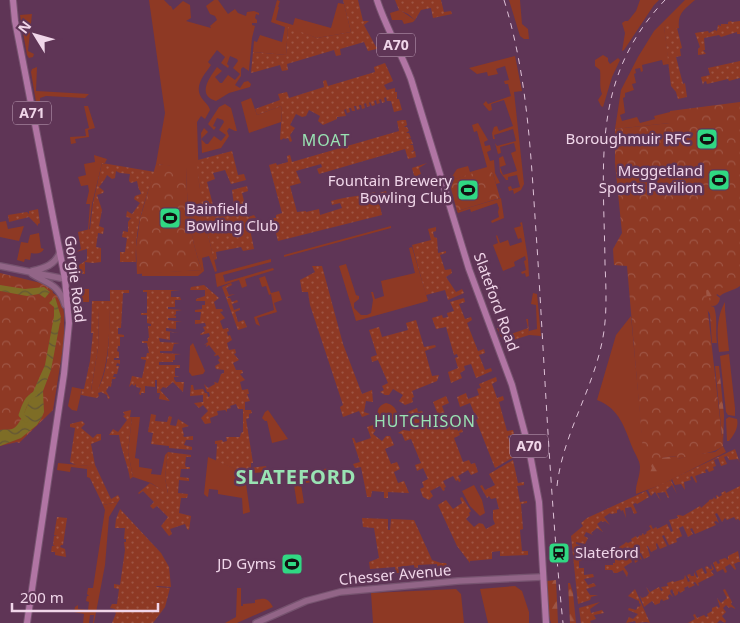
<svg xmlns="http://www.w3.org/2000/svg" width="740" height="623" viewBox="0 0 740 623" font-family="'Noto Sans',sans-serif">
<style>
.grass{fill:#8e3924}
.forest{fill:url(#forest-firs)}
.park{fill:url(#park-crowns)}
.garden{fill:url(#garden-dots);fill-rule:evenodd}
.water{fill:url(#water-waves)}
.lines{fill:none;stroke-linecap:round;stroke-linejoin:round}
.canal{stroke:#7e6d26;stroke-width:5}
.secondary-casing{stroke:#76536f;stroke-width:8}
.primary-casing{stroke:#76536f;stroke-width:8}
.secondary{stroke:#926587;stroke-width:5.5}
.primary{stroke:#b175a4;stroke-width:6}
.rail{stroke:#dec2d7;stroke-width:1;stroke-dasharray:6 6;stroke-linecap:butt}
.labels{text-anchor:middle;stroke-width:5;stroke-linejoin:round;paint-order:stroke}
.shield{fill:#5f3556;stroke:#c4a6bd;stroke-width:1}
.shield-label{font-size:14px;font-weight:bold;fill:#f0d6e9}
.poi-label{font-size:15px;fill:#f0d6e9;stroke:#5f3556;text-anchor:end}
.street-label{font-size:15px;fill:#f0d6e9;stroke:#5f3556}
.neighbourhood-label{font-size:16px;letter-spacing:1px;fill:#99e3b3;stroke:#5f3556}
.district-label{font-size:20px;font-weight:bold;letter-spacing:1px;fill:#99e3b3;stroke:#5f3556}
</style>
<defs>
<pattern id="forest-firs" width="22" height="20" patternUnits="userSpaceOnUse" patternTransform="scale(1.25)"><rect width="22" height="20" fill="#8e3924"/><path d="M5 1l3.5 6h-7zM16 11l3.5 6h-7z" fill="#9e5544"/></pattern>
<pattern id="park-crowns" width="20" height="18" patternUnits="userSpaceOnUse" patternTransform="scale(1.25)"><rect width="20" height="18" fill="#8e3924"/><path d="M2 6a3 3 0 1 1 6 0M12 15a3 3 0 1 1 6 0" fill="none" stroke="#9e5544"/></pattern>
<pattern id="garden-dots" width="8" height="8" patternUnits="userSpaceOnUse" patternTransform="scale(1.25)"><rect width="8" height="8" fill="#8e3924"/><path d="M2 2h.1M6 6h.1" fill="none" stroke="#9e5544" stroke-width="1.8" stroke-linecap="round"/></pattern>
<pattern id="water-waves" width="16" height="10" patternUnits="userSpaceOnUse" patternTransform="scale(1.25)"><rect width="16" height="10" fill="#7e6d26"/><path d="M0 5q4-4 8 0t8 0" fill="none" stroke="#635636"/></pattern>
</defs>
<rect width="100%" height="100%" fill="#5f3556"/>
<path class="grass" d="M149,0H164L170,6H171L173,10L183,1L190,5L191,18L186,21L211,28L210,26L217,20L215,16L210,14L206,6L214,0H218L228,14L235,9L238,13L246,16L247,12L254,11L259,13V15L256,14L255,18L257,20V23H252V25L255,26L252,38L249,70V71L243,67L241,69V76L235,85L240,88L244,82L248,81L251,84L250,87L229,93L216,101C196,95 210,77 217,67L222,71L215,77L220,83H222L228,75L235,80L240,74L233,68L238,61L237,59L230,56L227,64L229,66L228,68L221,63L225,57L217,50L208,62L211,65C205,74 194,85 201,97C204,102 209,105 210,110L205,119L201,116L197,122L199,183L208,235L217,271L215,272L209,256L202,258L204,271L198,276H142V273L202,270C189,237 187,202 186,168L156,164L165,113Z
M277,0L280,1L278,7H279L276,20L293,25L295,18L331,28L338,3L344,4L351,32L317,38L288,28L286,55L253,52L254,41L257,42L260,35L282,42L285,27L271,22Z
M509,0H520L522,24L528,29L529,39H524L520,36Z
M640,0H659L654,5L624,50L622,51L625,33L622,23L625,21H628L636,11Z
M685,0H695C685,9 677,13 679,28L670,30L664,26L669,64L663,65L662,60L642,65L643,71L641,72L640,68L635,69L636,73L634,74L636,83L632,84L634,90L625,93V97L623,98L625,113L620,115L622,121L637,117L640,123L655,119L654,116L670,112V123L615,129L621,90L638,57L654,31Z
M400,10L415,20L413,22L404,24L402,20H392L390,13Z
M32,14L28,51L34,54L33,57L29,58L27,55L20,15Z
M603,55L608,58V61L610,64L618,58L620,60L612,77L603,107L601,106L598,100L602,94C599,86 601,79 600,70L595,66V60Z
M515,56L522,91L514,92L524,184L521,190L514,194L513,190L509,191L508,187L511,186L512,189L520,187L517,175L508,177V180H506L500,172L499,158L503,156L506,165L500,167L503,175L517,171L511,153L516,151L514,143L500,147L501,153L498,154L495,143L497,146L516,141L513,129L494,135L495,139H493L492,133L494,127L497,126L499,131L513,126L504,100L491,104L492,110L489,111L483,104L486,101L488,104L511,96L508,84H505L504,81L509,80L505,66L496,69L498,74L488,76L487,72L477,74L469,68Z
M37,67L36,91L89,94L85,98L46,96L40,98V101L36,102L31,72L32,69Z
M251,98L257,115L281,106L282,111L281,122L249,133L241,102Z
M225,104L231,108L237,131H235L229,128L227,131L229,136L221,148L202,153L201,133L204,128L208,132L201,139L206,144H208L214,136L221,141L226,135L219,130L224,122L223,120L217,118L213,126L216,127L214,130L208,124L219,107Z
M84,106H88L95,128L88,130L89,137L75,139L76,143L71,144L70,137L86,136L85,129L89,128Z
M478,123L488,140L484,142L485,146L490,145L491,150L487,152L490,161L494,160L495,173L500,183L496,184L493,174L489,169L449,181L457,169L468,166L470,172L487,167L477,131L474,132L472,125Z
M94,155L107,159L105,163H102L92,204L89,229L88,230L90,204H86L89,191L88,185L81,186L78,177L86,175L84,164L95,162Z
M501,198L504,218L492,223L491,221L499,217L498,212L499,208L497,203L471,212L470,209L458,213L457,211Z
M6,221L8,229L24,226L19,241L0,237V222Z
M522,222L528,259L529,276L526,277L525,273L522,274L521,272L526,270L524,261L526,260L525,256L514,262L515,266L503,271L493,245L498,243L496,236L497,235L500,243L508,240L510,246L522,242L521,238L518,239L514,228L521,226L520,223Z
M391,226V228L284,257V255Z
M39,233L41,248L44,249C41,254 37,254 31,253L30,260L25,259L24,262L17,260L21,242L28,243L30,235Z
M412,247L428,301L356,321L339,266L346,264L356,295L359,296V299L354,303V308L361,315H367L371,313L373,300L371,292H373L375,299L384,296L381,281L415,273L409,248Z
M271,259V262L223,275L225,282L273,268L274,270L245,279L247,286L242,288L239,280L217,287L215,274Z
M265,276L271,293L279,291L282,300L274,303L277,312L257,318L260,326L256,324L254,317L274,310L271,294L269,295L266,286L262,287L259,278Z
M77,289H89V302H77L75,292Z
M533,293L537,294L541,336L529,335V331L537,329L536,305L531,304Z
M725,302V310L729,351L719,352C717,335 716,318 725,302Z
M99,309H110C109,339 109,364 97,392L91,391L98,348Z
M631,316L644,455L678,459L689,455L715,452L723,446L726,452L663,484L636,494C635,485 640,477 640,467C640,461 635,454 633,449C624,427 620,409 597,400L616,335Z
M193,343L205,371L203,374L192,376L189,372L190,346Z
M729,354L735,408V416L728,415L726,412L720,356Z
M72,387L82,389L77,411L72,410L68,406Z
M386,403C396,405 400,414 396,424L389,428C377,425 372,407 386,403Z
M268,410L288,439L272,443L267,421H265L262,418L265,412Z
M132,417H140L135,458L139,459V467L152,469L151,474L161,475L165,455L168,452L165,478L168,494L151,483L133,477L128,452Z
M729,417L737,419C739,427 734,435 729,441H727L726,419Z
M208,457L243,472L242,484H246L250,512L243,514L242,498L218,494V490L209,489L208,497L206,496L204,494Z
M58,463L90,466V478L87,477V469L71,467L70,472L57,470Z
M330,468V470L311,473L312,482L306,483L305,478H300L304,503L297,504L293,479L298,478V473Z
M474,485L482,500L485,513L480,516L470,506L462,491Z
M118,502L109,517L105,565L94,623H93L94,615H90L89,623H83L84,614L74,612L75,607L78,605V609L88,610L89,602L86,601L87,596H89L87,594L88,588H93L105,510L103,505Z
M515,586L522,591L529,612V623H488L480,589Z
M237,588H241V606H243V604L255,603V600C265,598 267,597 273,607L237,623H225L236,617Z
M456,589L461,594L464,623H373L371,593Z"/>
<path class="forest" d="M740,282V286C733,291 726,291 720,296L717,294L711,306L714,307C718,319 715,330 717,343H712L710,314L692,287Z
M715,366H719L724,415L723,446Z
M678,456V459L664,467L645,484L652,468L648,459Z
M556,580L558,623H551L547,608V581Z
M568,583H570L573,593L576,623H570Z"/>
<path class="park" d="M740,102V285L706,290L707,301L711,296L715,294L720,298C719,306 713,308 707,304L723,446C710,456 693,453 678,459L677,456L648,459L643,455V451L627,266L614,265L613,249L622,233L615,163V129L670,123V111Z
M156,164L186,167C187,202 189,237 202,270L137,274L136,247L140,219Z
M489,168L493,174L500,198L457,211L449,181Z
M0,273L49,285L52,287L53,293L62,299L64,314V341L53,410L19,443L17,442L0,446Z"/>
<path class="garden" d="M343,0H358L363,21H369L364,25L376,47L382,44L385,47L368,51L364,42L340,49L341,55L336,56L334,50L287,64L288,70L282,71L280,65L251,73L253,52L286,55L288,27L317,38L351,32Z
M395,0H441L444,12L451,11L452,14L433,18L431,8L421,10L415,20L408,14L399,10Z
M731,21L732,22L740,21V34H737V32L721,37L719,35L704,38L705,50H703L706,54L698,55V49L700,47L695,33L708,31L709,33L715,30L717,31L718,25L721,26V24H728V22Z
M669,25L670,29L677,28L682,48L680,49L681,56L676,57L683,84L685,83L687,97L678,99L676,92L671,86L664,26Z
M740,61V78L729,81L728,79L707,84L706,81L704,82L703,85L701,77L710,75L708,68Z
M385,63L393,81L384,85L387,90L395,88V92H397V99H399L402,110L394,112L391,101H387L386,97L384,98L385,102L382,103L381,99L379,100L380,103L377,104L376,100L374,101L375,105L372,106L370,102L369,103L370,106L367,107L366,103L364,104L365,108L362,109L361,105H359L360,109L357,110L356,106H354L355,111H352L351,108H349L350,112L347,113L346,109L344,110L346,116L337,117V119L323,125L318,121L320,116L309,110L306,116L302,117L296,114L290,125L295,128L290,135L292,141L290,142L288,138L285,139L284,138L281,140L280,139L282,111L281,106L257,115L255,109L280,100L278,94L287,92L289,98L324,87L323,81L326,80L328,86L375,72L374,67Z
M402,120H406L407,125L404,127H407L409,131L406,133H409L411,138L408,139H411L413,144L409,145H413L414,150L411,152L415,151L416,157L408,159L405,149L319,174L317,169L322,167L321,164L296,171L301,183L290,186L297,212L306,211V212L319,209L320,215L342,208L340,203L332,205L331,201C348,196 358,197 375,192L376,194L386,191L388,200L379,202L382,215L278,241L272,218H276V215L282,213L269,165L276,163L277,165L288,162L287,156L290,155L292,162L399,131L397,121Z
M232,151L238,175L244,174L246,180L231,184L225,170L213,173L215,179L207,182L213,205L221,203L223,209L234,205L232,190L247,186L248,191L242,193L248,217L254,215L256,218L248,219L254,249L243,251L241,247L216,252L217,259L214,260L202,210L197,164L198,160Z
M102,163L155,172C144,201 134,231 136,262H120V252H125L127,238L122,237L123,231L128,232V222L131,218L126,217L127,211L132,214L140,203L134,199L135,196L141,194L140,190H139L137,181L131,183L129,181L130,174L120,173L116,171L115,178L112,179L107,175L105,179L99,187L104,191L103,193L97,195L102,210L99,226L104,228L103,234L98,233L96,247L101,248V262L93,263L85,262V274H75L71,270L87,260V249L76,252L81,249L78,232L90,229L93,203Z
M427,163L419,168L421,174L418,175L419,177H422L424,182L433,183L417,187L412,168Z
M38,209L40,223L38,224V226L29,217L9,222L8,215L27,212L29,214V211Z
M436,227V231L433,232L434,237L437,238L438,253L446,251V253L440,255L445,270L451,269L452,273L446,277L456,292L462,289L464,293L448,300L445,290L426,295L412,245L431,240L428,229Z
M312,266H322L343,344L362,394L372,390L373,402L366,401L364,412L370,414L362,417L359,411L343,417L340,407L343,405L310,305L308,292H302L300,280L315,272Z
M231,283L232,285L226,288L229,295L235,294L227,297L228,298H230L232,302L237,300L238,302L232,304L234,310L240,308V310L235,312L238,322L244,320L247,327L238,330L222,287Z
M204,285L219,298L214,302L216,309H222L223,311L220,312L225,318L220,321L223,329L228,328L229,331L227,332L228,336L230,335L232,340L227,343L229,350L235,349L236,353L234,354L239,360L233,363L236,370H242L243,373L240,374L245,380L240,382L242,390L248,389L249,394H247L250,401L245,402V410H251L252,413L249,414V418L246,419L253,463H251V468L266,466L268,479L265,472L243,474V472L216,461L217,444H215V441L222,440L223,442L227,441L226,437H240L241,433L243,432V409H238L236,404L230,406L231,408L227,409V412L225,410L217,411L218,415L210,418L211,423L205,424L201,418L208,411L203,405L199,408L194,403L203,402V395L190,396L191,385H193L194,390L203,389L205,393H207L208,397L210,396L209,392H207L204,384L208,388L215,384L214,382L218,383L221,374L224,373V370L216,369L215,366L220,363L218,360L220,358L218,355L215,356L214,355L216,354L209,345L206,347L207,344L204,345L208,342L207,338L210,336L209,333L201,335L200,334L205,331L203,327L206,326L205,323L195,324V320H200L201,312H195V310L202,309V305H205V301H196V299L205,296V290H190L191,287Z
M110,290H129V293H123L121,328H118V334L124,335V337H120V346H118L117,351L119,352V358H114V360H120V364L117,363L116,366H119L117,374H114L113,377H116L115,379H112L111,387L109,386L106,391L110,398L108,399L107,395L101,392L98,393L99,396L97,398L81,395L82,389H84L90,361L93,333H91L92,301H110ZM99,309L110,310C108,338 111,366 97,391L91,390L98,348Z
M143,290H180L171,291V297H180L181,300H175V307H168V309L182,310L176,311V314L174,316H176V318H168V320L182,322H176V329L166,328V331L180,333L170,332V340L159,338L160,342L180,343L174,344L172,351H160V353L181,354L175,355V360H173V362H159V365H180V368H175V376L180,377H174V379L176,382H184L183,392L173,382L166,388L163,387L160,390L170,401L159,399L160,393H157V380H155V387L145,386V393H141V395L139,394L141,388L136,387V384L134,386L132,384L129,387L132,376L142,378L146,360L141,359V357H146L147,353H149L147,343H142V341H148V338H149L148,326H151V324L147,323V315H141V313H147V292H143Z
M464,298L465,302L459,304L465,319L471,317L472,320L467,323L478,351L484,349L485,353L479,355L485,370L491,368L492,371L476,378L471,364L464,366L465,370L460,373L462,378L451,383L448,372L458,368L455,358L458,357L457,354L454,355L446,327L436,329L432,318L442,315L443,318L448,317L447,313L454,311L450,302Z
M526,319H528L529,335L504,343L497,328H499L504,341L512,338L511,334L528,328Z
M416,320L424,347L435,345L436,347L425,351L432,376L439,375L437,381L412,391L414,397L412,398L413,402L405,405L399,401L403,395L393,389L389,395H385L380,392L384,390L382,386L388,383L378,360L372,362L371,357L377,355L369,330L379,327L382,337L408,330L406,323Z
M496,377L497,381L492,384L497,398L503,396L504,400L499,402L507,431L513,430L514,434L508,436L512,451L518,449L519,454L495,468L476,420L478,419L477,415H475L470,403L460,407L457,397L466,393L468,399L479,395L477,389L481,388L479,384Z
M446,396L449,403L442,406L451,430L457,428L458,431L462,429L463,432L459,433L460,435L454,438L463,462L469,460L471,464L475,463L478,472L471,475L468,470L458,476L461,481L459,482L458,480L456,481L453,476L443,481L446,487L444,488L445,490L443,491L440,486L430,491L433,496L429,500L423,497L420,489L424,487L422,482L428,479L423,468L417,471L415,465L421,463L411,439L405,441L402,434L398,433L403,430L410,431L413,420L406,418L408,412L417,408L418,412L422,411L425,417L437,412L433,402Z
M131,410L130,417H132L128,452L133,477L130,479C128,465 121,450 119,435H109L113,429L118,432L127,420L123,416L125,415L123,412Z
M151,414L156,415L155,421L167,422L169,416L172,417L170,425L176,426L178,419L189,426L182,428L184,435H183L184,437L193,436V440H186L184,445L192,447V450L169,448V446L151,444L153,433L148,432Z
M82,421L85,424L81,428L93,438L97,434H101V440L91,444L95,465L111,499L118,495L120,499L118,502L103,505L89,476L90,466L76,465L70,462L75,428L70,427V424Z
M373,425L377,428L373,434L382,441L386,436H390L394,445L385,449L391,464L397,462L400,469L394,472L398,483L404,481L409,493L388,492V498H384V492L372,491L371,497H367L361,467L355,468L353,464L360,462L352,438H354L356,443L371,438L367,427Z
M735,449L740,463L738,459L729,460L727,456L724,457L727,464L721,466L718,458L714,460L716,466L713,467L714,470L709,472L707,469L705,470L706,473H703L695,476L697,482L696,483L692,476L690,477L691,480L684,482L685,490L681,484L675,485L672,479Z
M168,452L191,455V457H186L185,465L186,467H190V469H181L180,477L189,478V481L179,480L178,493L188,494L187,498H181L179,513L191,516L189,530L187,529L185,524L170,529L172,534L169,536L161,526L168,517L157,506L153,509L150,506L154,502L143,491L139,494L138,493L150,483L168,493L165,478Z
M513,460L518,483L524,482V485L517,486L520,502L527,501V503L521,504L523,529L520,530L522,551H528V555L500,556V551L492,552V559L470,561V563L457,546L438,505L446,500L453,509L462,503L460,498L462,497L471,511L469,513L470,515L466,519L474,527L479,523L483,524L486,529L495,524L493,519V510L499,509L496,498L491,499L489,496L487,498L480,486L482,485L485,490L495,485L489,474Z
M671,480L677,494L672,485L666,490L669,497L668,498L665,492L657,493L661,501L655,492L651,496L648,490Z
M740,486V521L738,519L736,520L734,517L727,520L725,518L722,522L717,513L715,514L719,523L716,521L714,522L716,525L695,534L692,528L690,529L693,534L688,537L683,526L679,528L683,539L682,536L676,539L677,542L669,545L664,535L662,536L667,546L660,549L657,543L656,544L657,549L651,552L648,546H647L650,556L644,559L641,553H639L642,560L639,558L637,559L638,561L635,563L633,556L630,557L632,562L624,567L628,573L627,577L623,570L617,573H614L612,570H605V565H613V563H615V556H603L604,551L612,555L616,551L619,552V547L624,544L626,542L628,543L632,541L631,539L636,536L637,538L640,535L641,536L643,533L644,535L647,533L646,532L651,529L649,526L651,525L653,529L656,527L657,529L667,524L671,532L673,531L669,520L678,518L677,515H679L683,516L700,506L701,508L709,501V500L713,499L714,497L715,499L717,498L716,496L717,495L719,497L722,495L721,493L725,491L726,493Z
M646,491L649,497L637,504L636,503L633,504L637,513L634,514L631,507L625,508L626,518L623,510L621,511L620,509L617,510V513L611,514L610,513L604,517L610,525L605,521L603,522L601,521L597,524L603,532L597,528L591,533L593,535L586,532L584,536L588,538L585,544L576,542V544L584,547L582,553L593,555L592,557L583,556L582,560L579,561V568H584V575L593,574L594,577L584,579L588,585L594,583L596,586L586,589L590,595H598L591,597L590,600L578,604L571,536L583,526L581,523L587,518Z
M120,509L161,553L169,567L171,587L156,586L157,587L170,588L165,607L153,623H112L116,613L115,612V609L110,608L112,604H117L119,589L114,588V584L120,585L125,550L124,542H126V539H124L125,528H115L116,519Z
M57,517L67,518L63,545H61L60,547L65,549L66,557L55,555V552H51L52,546H55L53,545L54,536L57,535H54Z
M362,518L388,519V530H390L391,519L414,520L432,560L441,563H446L451,573L439,575L437,564L418,565V571L415,572L414,565L398,567L399,573H396L395,567L370,569L369,562L379,558L374,528L363,527Z
M738,551L740,562H738L734,564L736,569L735,570L730,564L725,567L727,572L725,573L723,569L717,572L713,563L716,561L718,564L720,563L719,560L725,558L728,560V556Z
M711,564L714,569L711,571L714,575L698,583L699,585L698,586L695,582L693,583L695,585L689,588L688,586L684,588L685,590L680,593L679,591L678,592V594L675,596L672,589L670,591L673,597L670,594L668,596L669,599L663,601L662,599L660,601V603L655,605L652,601L644,607L640,596L642,598L647,596L649,593L646,587L650,592L659,587L661,591L663,590L661,587L668,586L667,583L673,581L674,582L684,579L685,575L688,582L690,581L687,575L690,574L691,576H694V572L697,578L698,577L696,571L702,568L705,574L707,573L705,567L707,566L710,569H712Z
M635,589L650,623L646,622L636,623L635,621L626,623L629,617L633,619L638,614L628,610L629,608L636,610L638,606L639,607L641,605L639,603V601L628,596Z
M725,589L732,602L731,604L736,609L731,607L729,608L726,605L723,608L726,612L722,616L726,621L725,623L720,620L717,623H688L695,619L693,615L695,614L697,618L704,615L706,617L708,616L707,614L712,611V608L717,606L718,608L720,607L717,598L721,603L727,598L723,590Z
M600,602L590,609L591,613L602,610L604,613L594,615L596,619L590,621L591,623H595H581L579,608Z"/>
<path class="water" d="M0,285L25,289L44,287L50,292L45,298L39,294L27,296L0,291Z
M55,297L61,317L51,370L43,391L44,412L42,417L37,425L21,438L0,446V430C4,429 9,430 12,429C21,426 26,406 31,398L30,394L33,392L45,365L54,316V307L49,303Z"/>
<g class="lines">
<path class="canal" d="M26,420L21,415C24,407 26,398 35,394"/>
<g class="secondary-casing">
<path id="secondary" d="M0,266L65,279
M32,271C45,268 55,265 60,252
M32,274C48,284 59,284 65,305
M256,623L306,601L340,592L458,581L542,577"/>
</g>
<g class="primary-casing">
<path id="primary" d="M13,0L15,21L22,57L65,279L69,323L64,374L27,623
M377,0C386,28 401,52 411,79L469,269L512,385L529,449L539,502L546,623"/>
</g>
<use href="#secondary" class="secondary"/>
<use href="#primary" class="primary"/>
<path class="rail" d="M504,0C529,80 531,163 537,246C545,372 550,498 563,623
M557,486C563,432 596,386 604,331C607,309 606,286 605,264C604,164 590,79 665,0"/>
</g>
<defs>
<g id="stadium-square" transform="scale(1.125)"><rect x="-9" y="-9" width="18" height="18" rx="4" fill="#30d883" stroke="#5f3556"/><path d="M0-5a6.5 5 0 1 0 0 10a6.5 5 0 1 0 0-10ZM-3.5-1.8h7v3.6h-7Z" fill="#111"/></g>
<g id="station-square" transform="scale(1.125)"><rect x="-9" y="-9" width="18" height="18" rx="4" fill="#30d883" stroke="#5f3556"/><path d="M-3-6H3Q5-6 5-4V2Q5 4 3 4L4.5 6H3L1.5 4h-3L-3 6H-4.5L-3 4Q-5 4-5 2V-4Q-5-6-3-6ZM-3.5-4v3h7v-3ZM-3.5 1v1.5H-2V1ZM2 1v1.5H3.5V1Z" fill="#111"/></g>
</defs>
<g fill-rule="evenodd">
<use href="#stadium-square" x="707" y="139"/>
<use href="#stadium-square" x="719" y="180"/>
<use href="#stadium-square" x="468" y="190"/>
<use href="#stadium-square" x="170" y="218"/>
<use href="#station-square" x="559" y="553"/>
<use href="#stadium-square" x="292" y="564"/>
</g>
<g class="labels">
<g class="shield">
<rect x="377" y="33.5" width="38" height="23" rx="4"/>
<rect x="13" y="101.5" width="38" height="23" rx="4"/>
<rect x="510" y="434.5" width="38" height="23" rx="4"/>
</g>
<g class="shield-label">
<text x="396" y="50">A70</text>
<text x="32" y="118">A71</text>
<text x="529" y="451">A70</text>
</g>
<g class="poi-label">
<text x="691" y="144">Boroughmuir RFC</text>
<text x="703" y="176">Meggetland<tspan x="703" dy="17">Sports Pavilion</tspan></text>
<text x="452" y="186">Fountain Brewery<tspan x="452" dy="17">Bowling Club</tspan></text>
<text x="186" y="214" text-anchor="start">Bainfield<tspan x="186" dy="17">Bowling Club</tspan></text>
<text x="575" y="558" text-anchor="start">Slateford</text>
<text x="276" y="569">JD Gyms</text>
</g>
<g class="street-label">
<text transform="translate(75 279) rotate(83)" y="5">Gorgie Road</text>
<text transform="translate(496 302) rotate(70)" y="5">Slateford Road</text>
<text transform="translate(395 575) rotate(-5)" y="5">Chesser Avenue</text>
</g>
<g class="neighbourhood-label">
<text x="326" y="146">MOAT</text>
<text x="425" y="427">HUTCHISON</text>
</g>
<g class="district-label">
<text x="296" y="484">SLATEFORD</text>
</g>
</g>
<g transform="translate(35 35) rotate(307)" stroke="#5f3556" stroke-width="4" paint-order="stroke">
<path d="M0-4L9 19L0 12L-9 19Z" fill="#f0d6e9"/>
<text y="-8" font-size="14" font-weight="bold" text-anchor="middle" fill="#f0d6e9">N</text>
</g>
<path d="M12 603v8h146v-8" fill="none" stroke="#f0d6e9" stroke-width="2.5"/>
<text x="20" y="603" font-size="15" fill="#f0d6e9" stroke="#5f3556" stroke-width="4" paint-order="stroke">200 m</text>
</svg>
